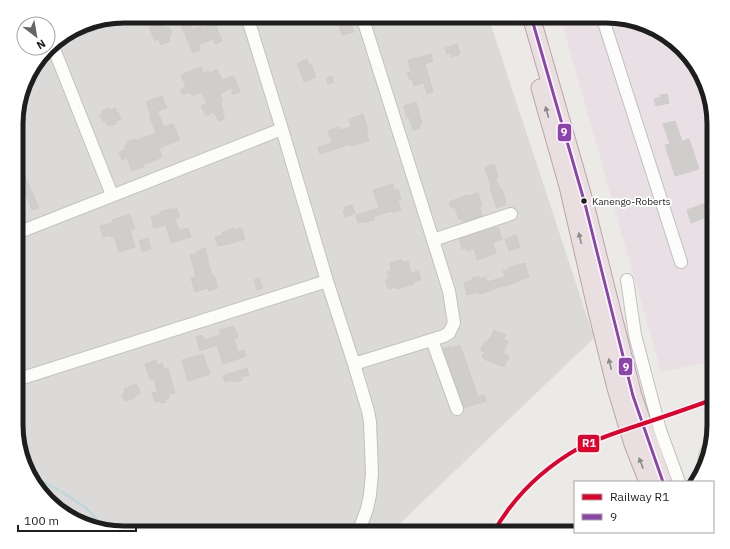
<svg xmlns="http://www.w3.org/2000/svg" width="730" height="549" viewBox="0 0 730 549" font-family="'IBM Plex Sans',sans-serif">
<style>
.residential{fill:#dbdad8}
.industrial{fill:#e9e0e5}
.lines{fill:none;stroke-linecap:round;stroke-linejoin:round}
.stream{stroke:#bed7dc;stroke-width:2.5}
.building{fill:#d0cecc;stroke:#cfccc9}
.minor-casing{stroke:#c2c1bf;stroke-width:14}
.highway-casing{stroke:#bea1aa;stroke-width:19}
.minor{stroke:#fcfcfb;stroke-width:12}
.highway{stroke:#e9dfe1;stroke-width:17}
.bus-1-casing{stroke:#fff;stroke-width:6}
.bus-1{stroke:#8e44ad;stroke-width:3}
.rail-1-casing{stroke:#fff;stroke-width:7}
.rail-1{stroke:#e4002b;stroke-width:4}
.oneway{fill:#8e8889}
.bus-dot{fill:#1e1e1e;stroke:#fff;stroke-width:1.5}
.labels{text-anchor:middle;stroke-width:3.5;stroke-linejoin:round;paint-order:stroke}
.bus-label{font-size:10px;fill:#1e1e1e;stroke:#fff;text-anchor:start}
.rim{fill:none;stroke:#1e1e1e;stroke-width:5}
.line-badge{stroke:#fff;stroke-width:1.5}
.badge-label{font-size:11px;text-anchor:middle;font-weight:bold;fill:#fff}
</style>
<rect width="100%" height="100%" fill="#eceae7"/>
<path class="residential" d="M124,16H488L594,338L390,533H117L83,525L53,506L27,473L16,433L17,109L30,70L53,43L89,22Z"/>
<path class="industrial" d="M560,16H613L647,24L677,43L703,76L714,123V361L661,372Z"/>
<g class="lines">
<path class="stream" d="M30,475L59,490
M62,492L86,508L109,531
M247,533L258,527L279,525L293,531"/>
</g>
<path class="building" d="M188,17L193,29L201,26L202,28L215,23L222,41L215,44L213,39L198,45L200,50L193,53L179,20Z
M162,18L166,28L169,27L172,33L170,34L171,35L169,36L170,41L161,45L158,39L155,41L149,27H151L150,21L156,19L157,20Z
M351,23L354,32L342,35L339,26Z
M457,44L460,54L452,57L451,53L447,54L445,48Z
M431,54L433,60H432V62L425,64L433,92L427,94L424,83L414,86L412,79L410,80L407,73L411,72L408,60Z
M307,59L309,65L311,64L316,77L304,82L297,64Z
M201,67L204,73L208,71L210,73L217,69L222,80L234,76L240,92L233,95L231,88L220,94L223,100L220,101L222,105H221L224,112L222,113L225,118L219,121L214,112L206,116L201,106L207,103L201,92L192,96L190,92L183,95L180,90L186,87L181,75Z
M332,76L334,82L328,84L326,78Z
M667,94L669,103L656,106L654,99L661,97L660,95Z
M162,96L167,108L157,111L164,127L173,124L180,140L159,148L162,157L143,165V167L132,171L127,158L122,160L119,152L126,149L124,146L128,144L127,142L135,139V141L156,133L150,117H151L146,102Z
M416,102L422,124H419L420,128L413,130L409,117L407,118L404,106Z
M109,108L110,110L115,108L117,113L118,112L121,119L115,122L116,124L110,126L109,124L107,125L105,121H103L100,114L103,113L102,111Z
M363,114L368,131H366L369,141L351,146V144L320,154L318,147L332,143L328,131L339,127L340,130L351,127L349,119Z
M675,121L682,141L689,139L699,169L675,176L665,145L670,144L663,124Z
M17,158L39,208L32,210L26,195L25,196L21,188L17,190Z
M494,164L498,177L496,178L500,189H502L506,202H504L505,205L497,208L490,188L491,187L485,167Z
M393,184L394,190L398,189L401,199L398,200L401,210L392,213V211L375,216L373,217L374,220L364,223L363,221L358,223L356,215L379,208L373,190Z
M478,193L482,206L480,207L482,216L463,222L462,219L459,220L455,207L451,208L449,202L468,195V196Z
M714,200V214L691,223L687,210Z
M352,205L355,213L345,217L343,210H345L344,207Z
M172,208L173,210L177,209L180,217L175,219L179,230L188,228L191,237L171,243L166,225L154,228L151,217L160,214V212Z
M130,214L135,229L130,230L135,247L119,252L114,236L110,237L109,235L103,237L100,226L113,223L112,220Z
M498,227L502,239L493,243L496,253L477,260L474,249L467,251L465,248L462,249L459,239Z
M234,228V230L242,228L245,239L226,245V244L218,246L215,237L223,235L222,233Z
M516,235L520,247L509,251L505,239Z
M148,238L151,249L142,252L139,241Z
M205,248L209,262L208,263L212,276L214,275L218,288L209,291L208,288L195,292L191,278L196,277L190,255L198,253L197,251Z
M401,260V261H403V263L408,261L411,273L418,271L421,280L413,282L414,284L407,286L396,289L395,287L388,289L385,280L389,279L387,272L391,271L390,263Z
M525,263L529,277L518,281V282L490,290V291L479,294L478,292L467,295L464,282L473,280L472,278L479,276V279L486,277L487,282L505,277L503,271L510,269L509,267Z
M259,278L263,288L257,290L254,280Z
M234,326L238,337L234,338L238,352L244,350L246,356L223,364L217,345L200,351L196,337L202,335L204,340L220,335V330Z
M494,330L506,335L503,339L508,342L503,353L509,356L504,367L484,359V358L482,357L485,352L480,350L485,341L487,342L489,338L490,339Z
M16,334H18L25,357L16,360Z
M460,345L478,397L484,395L486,401L464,408L443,349L449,346L450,348Z
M203,354L210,374L188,381L182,360Z
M156,360L157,365L162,363L164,369L168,368L175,393L168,395L169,398L165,399L166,402L160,403L159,401L155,402L152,393L157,392L154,379L150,380L145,364Z
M247,368L249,375L241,377L242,380L237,382L236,381L233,382V380L231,381V380L225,382L223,376H225V375Z
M136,384L137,387L138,386L140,394L134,396L135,398L124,401L122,394L125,393L124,389L129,388L128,387Z
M16,391L24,409L16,413Z"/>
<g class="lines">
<g class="minor-casing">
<path id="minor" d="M247,16L282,129L327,281L354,364L368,411L370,422L372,473L370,495L367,509L361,525L357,533
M602,16L681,262
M69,33L105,19
M52,44L112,195
M17,233L282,129
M433,240L511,214
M627,280L635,335L660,430L679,482
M432,340L457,409
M354,364L444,336L449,333L454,323L449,291L433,240L362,16
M16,380L327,281
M705,467C703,462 704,458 706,453L709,451"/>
</g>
<g class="highway-casing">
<path id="highway" d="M531,16L585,204L633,396L663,482
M540,88L568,186L596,307L616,388L633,444L648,482"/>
</g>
<use href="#minor" class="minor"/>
<use href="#highway" class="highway"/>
<g class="bus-1-casing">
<path id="bus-1" d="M531,16L585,204L633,396L663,482"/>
</g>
<use href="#bus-1" class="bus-1"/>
<g class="rail-1-casing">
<path id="rail-1" d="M493,533C514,496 542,469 579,448C596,439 615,433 633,427C660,418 687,409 714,399"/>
</g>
<use href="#rail-1" class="rail-1"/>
</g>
<defs><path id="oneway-solid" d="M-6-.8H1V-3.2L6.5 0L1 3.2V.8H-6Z"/></defs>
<g class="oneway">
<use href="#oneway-solid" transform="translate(547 112) rotate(-105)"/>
<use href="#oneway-solid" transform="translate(580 238) rotate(-103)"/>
<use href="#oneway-solid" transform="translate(610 364) rotate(-104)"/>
<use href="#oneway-solid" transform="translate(641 463) rotate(-111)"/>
</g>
<circle class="bus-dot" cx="584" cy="201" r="3.5"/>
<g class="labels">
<g class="bus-label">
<text x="592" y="205">Kanengo-Roberts</text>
</g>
</g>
<path d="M0 0H730V549H0ZM124 23H606A101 101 0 0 1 707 124V425A101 101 0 0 1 606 526H124A101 101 0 0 1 23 425V124A101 101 0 0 1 124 23Z" fill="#fff" fill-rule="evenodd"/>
<path class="rim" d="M124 23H606A101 101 0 0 1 707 124V425A101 101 0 0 1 606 526H124A101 101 0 0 1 23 425V124A101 101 0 0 1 124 23Z"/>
<g class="line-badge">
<rect x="557" y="123" width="15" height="19" rx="4" fill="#8e44ad"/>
<rect x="618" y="357" width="15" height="19" rx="4" fill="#8e44ad"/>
<rect x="577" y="434" width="23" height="19" rx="4" fill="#e4002b"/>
</g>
<g class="badge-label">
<text x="564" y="136">9</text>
<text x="626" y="371">9</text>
<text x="589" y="447">R1</text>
</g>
<rect x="574" y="481" width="140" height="52" fill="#ffffff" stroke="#a5a5a5"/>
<rect x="582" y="494" width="20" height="6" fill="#e4002b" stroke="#a5a5a5"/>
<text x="610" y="501" font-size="12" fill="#1e1e1e">Railway R1</text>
<rect x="582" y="514" width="20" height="6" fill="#8e44ad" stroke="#a5a5a5"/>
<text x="610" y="521" font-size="12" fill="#1e1e1e">9</text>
<g transform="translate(36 36) rotate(149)"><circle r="19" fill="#ffffff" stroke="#a5a5a5"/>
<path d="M0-3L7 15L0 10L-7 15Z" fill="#666564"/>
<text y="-6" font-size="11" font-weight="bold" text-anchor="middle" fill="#1e1e1e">N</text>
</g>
<path d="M18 525v6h118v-6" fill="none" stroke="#1e1e1e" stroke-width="2"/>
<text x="24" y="525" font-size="12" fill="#1e1e1e" stroke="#ffffff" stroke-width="3" paint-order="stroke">100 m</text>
</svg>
